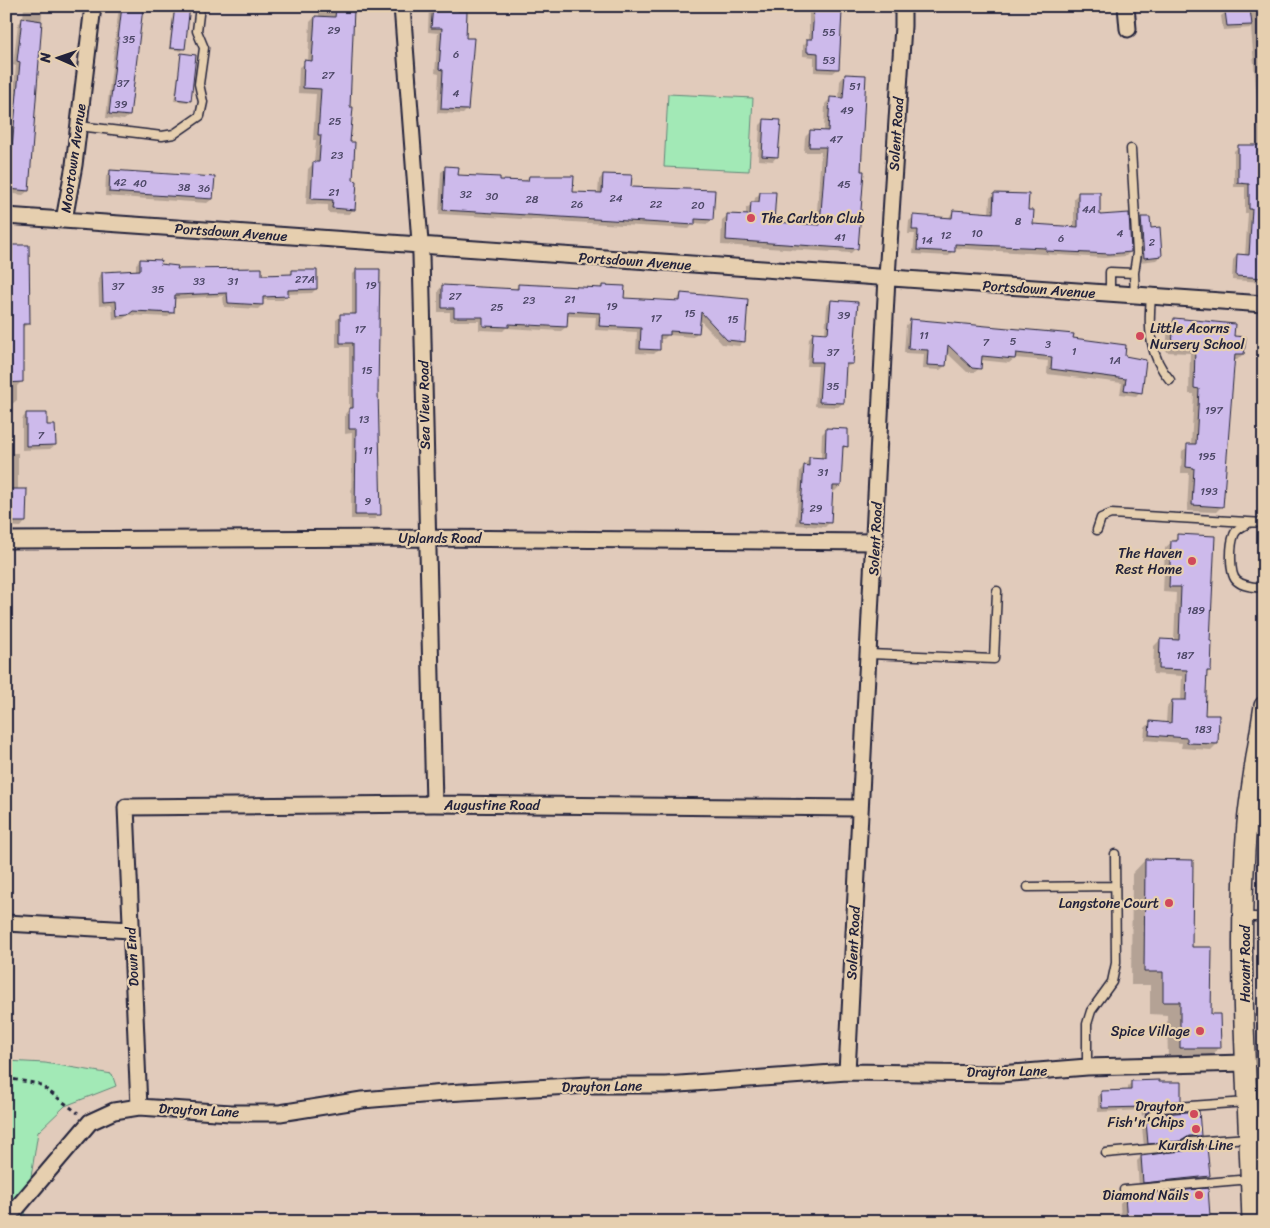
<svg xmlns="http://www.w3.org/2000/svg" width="1270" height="1228" viewBox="0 0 1270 1228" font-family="Sriracha,sans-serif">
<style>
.green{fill:#a2e9b6;stroke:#628678}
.shadow{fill:#0003}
.building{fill:#cdbaeb;stroke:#22223b}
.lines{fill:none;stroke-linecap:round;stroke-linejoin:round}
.service-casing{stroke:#22223b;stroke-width:11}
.minor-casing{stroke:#22223b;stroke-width:19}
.tertiary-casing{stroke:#22223b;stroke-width:22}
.path{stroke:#22223b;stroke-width:3;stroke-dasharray:4 4;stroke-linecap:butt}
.service{stroke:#e6cfaf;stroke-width:8}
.minor{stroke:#e6cfaf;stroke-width:15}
.tertiary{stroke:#e6cfaf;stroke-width:19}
.poi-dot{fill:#d1495b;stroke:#e6cfaf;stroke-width:2}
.labels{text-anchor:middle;stroke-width:4.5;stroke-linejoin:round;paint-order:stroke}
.number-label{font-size:11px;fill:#4d4867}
.street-label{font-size:14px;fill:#22223b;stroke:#e6cfaf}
.poi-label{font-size:14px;fill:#22223b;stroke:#e6cfaf;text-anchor:end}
</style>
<rect width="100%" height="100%" fill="#e1cbbb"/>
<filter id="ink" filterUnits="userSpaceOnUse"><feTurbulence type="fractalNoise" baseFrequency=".02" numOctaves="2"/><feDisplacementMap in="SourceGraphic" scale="10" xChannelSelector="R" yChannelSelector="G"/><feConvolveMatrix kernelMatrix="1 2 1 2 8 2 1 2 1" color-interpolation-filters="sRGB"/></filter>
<g filter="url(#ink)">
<path class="green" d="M668,94L753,98L749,171L664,167Z
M6,1061L45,1063L112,1074L116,1086L65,1106L38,1132L24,1222H6Z"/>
<path class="shadow" d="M24,6H43L34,85L37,86L30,149H32L28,191L23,195L6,193V175L16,66L13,65L18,24L23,19Z
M119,6H142L129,116L124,120L106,118Z
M174,6H189L182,51L169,49Z
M319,6H354L349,108L354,209L349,214L328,213V205L306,204L308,169L314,163L316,140H313L316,94L298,93L299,67L308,62L310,22L315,17H319Z
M429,6H457L464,39L467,110L463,114L437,113L439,74L435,73L438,33L428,32Z
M809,6H846L841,8L838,69L833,73L814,72V57L803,56V45L809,40Z
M1250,6H1264V282L1232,280L1233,260L1237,255L1245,256L1248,213H1245V187H1234V151L1239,146H1257L1256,115L1258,112L1251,28L1223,30L1221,16L1226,12L1250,10Z
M182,54L190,101L188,102L174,101Z
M845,75L865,77L860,221L856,248L851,253L721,245L722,220L728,215L746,216V208L754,203L755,198L760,193L773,223L816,226L821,152H804L805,137L810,132H824L825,104L830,99H839L840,81Z
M765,120L777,156L773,161L758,160L760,125Z
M446,168L457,177L524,182L529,177L572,193L598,194L599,180L603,175L630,189L712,220L707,224L694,223L689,229L439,214L441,172Z
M111,171L212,199L207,203L105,196L106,176Z
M1079,193L1130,252L1126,256L1104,258L954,248L949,256L913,254L915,234H908L909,221L914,217L948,219L953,211L989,214L990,198L994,194L1027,211L1032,225L1074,228V198Z
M1141,219L1150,229L1161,256L1156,260L1140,262L1137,223Z
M140,260L176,270L261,276L289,275L292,272L316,289L312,293L287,294L283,300H262V305L258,309L224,307L223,296L174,299L173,313L168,317L128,315L123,319L113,320L112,305L99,306L98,278L102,273L136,272V264Z
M357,270L377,391L379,514L375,519H351L352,433L345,434V414L349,409V347H336V320L341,316H352V275Z
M519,285L599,289L602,286L623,300L676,302L681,294L744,341L739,346L722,344L699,319L698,332L693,337L668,335L664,339H659L658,350L654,354L636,353L637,332L595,330L596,317L566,316V327L561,331L506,328L503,331L479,330V321H450V312H438V291L442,286L514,290Z
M831,301L852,364L845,368L843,403L838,407L815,406L818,366H807L809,338L814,333L825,334L827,306Z
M1174,319L1233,337L1243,354L1237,360H1233L1222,506L1216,512L1187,511L1189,473H1181L1182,451L1191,445L1194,394H1189L1190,353L1166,352L1168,325Z
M6,320L28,324L22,328L21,382L17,386V400L12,404H6Z
M911,321L1072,339L1123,357L1140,392L1136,396L1120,394L1122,383L1047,374L1048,361L1015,358L1009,363L980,360V368L975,372H967L946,352L945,366L940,370L923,369L924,354L904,353L906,325Z
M26,414L46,426L55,445L50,449L22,450V419Z
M826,430L846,446L841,451L840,486L835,491L831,490L830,522L825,527L796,525L800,471L809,459H821L822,434Z
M6,453H18V491L25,522L21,527L6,526Z
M1178,536L1209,642L1210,670L1205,675L1204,716L1217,744L1211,750L1181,748L1182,743L1144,740L1145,728L1151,722L1166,723L1167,707L1172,701H1181L1182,676L1153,674L1154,646L1160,640L1174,641L1176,593L1163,592L1165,548Z
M1145,860L1191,949L1220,1047L1207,1060L1168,1061L1167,1015L1150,1014V985H1131L1132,874Z
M1132,1082L1180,1101L1176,1105L1156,1106L1142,1116L1141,1110L1098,1112V1096L1102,1092L1128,1091V1086Z
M1147,1122L1200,1135L1195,1140L1184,1141L1176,1145L1144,1147L1142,1127Z
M1141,1157L1208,1175L1204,1180L1139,1187L1137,1161Z
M1207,1190L1209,1222H1121L1120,1203L1125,1197Z"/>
<path class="building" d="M122,6L143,8L130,116L109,114Z
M175,6H190L185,49L170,48Z
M433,6H458V11H467L466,38H474L468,110L441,109L443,70L439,69L442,28H431Z
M336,8L354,9L350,107H353L350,142H355L353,180L357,181L355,210L332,208L333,200L311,199L313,162H319L321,135H318L321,89L303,88L304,60L312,61L315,16L335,17Z
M814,9L842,11L839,69L818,68V53L807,52V39H812Z
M1250,9L1252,25L1227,26L1225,11Z
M22,18L42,21L29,191L8,189L20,62L17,61Z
M181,53L196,55L191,101L176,99Z
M845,74L866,75L861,171H864L858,249L726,240L727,214L750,215L751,202H759L760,192H776L774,222L820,225L826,147H809L810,130L828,131L830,97L843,98Z
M764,119L781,120L778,157L762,156Z
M1238,145H1264V278L1236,276L1237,254L1249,255L1252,209H1249V184L1238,183Z
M445,166L459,167L458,175L500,177V180L528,181L529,176H574L573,192L602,193L603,174L632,175L631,187L715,190L713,220L695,219V225L443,210Z
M110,170L215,177L213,199L109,192Z
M1078,192H1100V215L1129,213L1131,252L1110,254L1046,251V248L955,244V252L917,250L918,230H912L913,215L952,218L953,210L993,213L994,193L1029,194L1028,210H1034L1033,224L1078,227Z
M1141,217H1150L1151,228L1160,227L1162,256L1144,258Z
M6,245H29L30,324H23V382L6,383Z
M140,259L161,260L160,264L178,266L177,269L262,268V275L292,274V270H317V289L288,290V296L263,297V305L228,303L227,293L175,295L174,313L133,311L128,315L117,316L116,301L103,302L102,272L140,270Z
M356,269H380L378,391L381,515H355L356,429H349V408H353V343H340V314H356Z
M518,284L602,288V285L625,286L624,298L680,301L681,293L748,299L745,342L727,340L701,312L699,333L670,331V335H660V350L640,349L641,328L599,326L600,313L568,311L567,327L509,324V327L483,326V317H454V308H442V285L518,289Z
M831,300L858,302L853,364H846L844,403L819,402L822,362H811L813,332L828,333Z
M1174,318L1235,324L1234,336L1246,337L1244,354H1235L1223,507L1192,505L1194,468L1186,467L1187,444H1196L1199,389L1194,388L1195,348L1172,346Z
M910,319L1074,334L1073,338L1126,345L1125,356L1146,360L1142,393L1124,390L1126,379L1051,369L1052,357L1016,353L1015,359L982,356L981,369L972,368L948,345L946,366L927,365L928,350L908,349Z
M26,413H47V425H55L56,445L26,446Z
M826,428L848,429V447L843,446L841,486H833L831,523L800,521L804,465L809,466V457L825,458Z
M6,489H27L26,522H6Z
M1177,534L1215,536L1210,641H1212L1211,671H1207L1205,715H1219L1218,744L1187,743V738L1149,735L1150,721L1171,723L1172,700H1186L1187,670L1159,669L1160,639L1179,640L1181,587H1169L1171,541H1177Z
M1145,859L1193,860L1192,947H1212L1211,1014H1220L1221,1048H1180V1002H1163V972H1144Z
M1159,1080V1082H1181V1101L1161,1102L1146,1114L1145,1107L1102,1108L1101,1091L1131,1090V1081Z
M1199,1111L1201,1136H1189L1181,1141L1148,1144L1146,1121L1153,1122L1164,1114Z
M1207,1147L1210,1176L1143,1183L1141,1156Z
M1208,1188L1210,1216L1127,1222L1125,1196Z"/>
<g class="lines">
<g class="service-casing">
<path id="service" d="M79,126L162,136L174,134L200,116L203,102L199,84L204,48L197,31L200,6
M1131,149L1137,253L1134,273L1135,296
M1110,294V272L1134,273
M1151,297C1148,328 1149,356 1170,380
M1249,523C1243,526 1236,529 1234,535C1230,545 1229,575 1237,581C1244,587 1255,587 1264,588
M1097,530L1101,518L1111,514L1264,523
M869,654L994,659L997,591
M1028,887L1115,886
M1244,917H1264
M1087,1067V1024L1091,1011L1112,982L1116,963L1115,854
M1150,1117L1162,1108L1247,1102
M1106,1153L1183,1146L1190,1142L1249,1138
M1124,1190L1251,1179
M12,1222L16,1209"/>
</g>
<g class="minor-casing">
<path id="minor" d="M402,6L421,255L434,804
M1126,6L1128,29
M6,216L1264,304
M64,220L74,165L93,6
M6,540L427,538L875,542
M6,923L131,930
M847,1072L887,277L903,26V6
M139,1107L126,807L434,804L859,808
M16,1209L90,1122L114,1111L139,1107L231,1113H280L362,1100L445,1093L589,1085H666L847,1072L1000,1074L1087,1067L1245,1063"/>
</g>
<g class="tertiary-casing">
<path id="tertiary" d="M1252,1222C1248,1090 1236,955 1247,823C1251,784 1258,745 1264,706"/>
</g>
<path class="path" d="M6,1078L39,1084L78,1113"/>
<use href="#service" class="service"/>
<use href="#minor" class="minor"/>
<use href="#tertiary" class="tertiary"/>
</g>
</g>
<g class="poi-dot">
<circle cx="751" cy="218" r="5"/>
<circle cx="1140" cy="336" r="5"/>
<circle cx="1192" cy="561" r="5"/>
<circle cx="1169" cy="903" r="5"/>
<circle cx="1200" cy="1031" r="5"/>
<circle cx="1194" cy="1114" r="5"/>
<circle cx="1196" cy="1129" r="5"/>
<circle cx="1199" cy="1195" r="5"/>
</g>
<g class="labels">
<g class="number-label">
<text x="334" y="34">29</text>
<text x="829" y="36">55</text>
<text x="129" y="43">35</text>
<text x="456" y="58">6</text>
<text x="829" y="64">53</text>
<text x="328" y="79">27</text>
<text x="123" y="87">37</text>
<text x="855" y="90">51</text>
<text x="456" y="97">4</text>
<text x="121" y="108">39</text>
<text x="847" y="114">49</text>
<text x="335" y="125">25</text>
<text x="836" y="143">47</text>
<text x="337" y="159">23</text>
<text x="120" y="186">42</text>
<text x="140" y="187">40</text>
<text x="844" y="188">45</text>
<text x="184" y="191">38</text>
<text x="204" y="192">36</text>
<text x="334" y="196">21</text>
<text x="466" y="198">32</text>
<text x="492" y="200">30</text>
<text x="616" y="202">24</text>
<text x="532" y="203">28</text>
<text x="577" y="208">26</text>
<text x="656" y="208">22</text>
<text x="698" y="209">20</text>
<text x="1089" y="213">4A</text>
<text x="1018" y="225">8</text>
<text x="977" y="237">10</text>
<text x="1120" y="237">4</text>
<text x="946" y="239">12</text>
<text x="840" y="241">41</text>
<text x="1061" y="242">6</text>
<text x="927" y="244">14</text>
<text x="1152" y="246">2</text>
<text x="305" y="283">27A</text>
<text x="199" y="285">33</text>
<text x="233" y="285">31</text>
<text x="371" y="289">19</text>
<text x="118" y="290">37</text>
<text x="158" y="293">35</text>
<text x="455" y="300">27</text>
<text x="570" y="303">21</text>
<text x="529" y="304">23</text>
<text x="612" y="310">19</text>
<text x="497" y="311">25</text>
<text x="690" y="317">15</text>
<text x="844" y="319">39</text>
<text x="656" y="322">17</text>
<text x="733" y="323">15</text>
<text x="360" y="333">17</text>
<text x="924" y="339">11</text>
<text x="1013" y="345">5</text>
<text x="986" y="346">7</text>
<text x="1048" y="348">3</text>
<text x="1074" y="355">1</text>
<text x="833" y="356">37</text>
<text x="1115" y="364">1A</text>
<text x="367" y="374">15</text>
<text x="833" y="390">35</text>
<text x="1214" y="414">197</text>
<text x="364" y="423">13</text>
<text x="41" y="439">7</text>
<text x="368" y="454">11</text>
<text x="1207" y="460">195</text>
<text x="823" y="476">31</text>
<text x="1209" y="495">193</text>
<text x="368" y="505">9</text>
<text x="816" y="512">29</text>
<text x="1196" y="614">189</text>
<text x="1185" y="659">187</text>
<text x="1203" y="733">183</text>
</g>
<g class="street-label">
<text transform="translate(896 134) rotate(-86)" y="5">Solent Road</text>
<text transform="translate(73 158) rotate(-82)" y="5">Moortown Avenue</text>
<text transform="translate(231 232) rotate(4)" y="5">Portsdown Avenue</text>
<text transform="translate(635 261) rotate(4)" y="5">Portsdown Avenue</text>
<text transform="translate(1039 289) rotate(4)" y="5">Portsdown Avenue</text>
<text transform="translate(424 405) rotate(-91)" y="5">Sea View Road</text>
<text x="440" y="543">Uplands Road</text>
<text transform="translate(875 539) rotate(-87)" y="5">Solent Road</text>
<text x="492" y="810">Augustine Road</text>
<text transform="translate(853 943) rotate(-87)" y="5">Solent Road</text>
<text transform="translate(132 957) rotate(-93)" y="5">Down End</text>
<text transform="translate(1245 964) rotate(-90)" y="5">Havant Road</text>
<text transform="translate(1007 1071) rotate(-1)" y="5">Drayton Lane</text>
<text transform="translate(602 1086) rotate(-1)" y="5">Drayton Lane</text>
<text transform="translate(199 1110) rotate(3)" y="5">Drayton Lane</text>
</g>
<g class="poi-label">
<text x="761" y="223" text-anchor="start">The Carlton Club</text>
<text x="1150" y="333" text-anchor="start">Little Acorns<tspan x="1150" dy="16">Nursery School</tspan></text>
<text x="1182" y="558">The Haven<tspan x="1182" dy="16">Rest Home</tspan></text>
<text x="1159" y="908">Langstone Court</text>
<text x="1190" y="1036">Spice Village</text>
<text x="1184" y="1111">Drayton<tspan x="1184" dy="16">Fish'n'Chips</tspan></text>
<text x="1196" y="1150" text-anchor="middle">Kurdish Line</text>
<text x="1189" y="1200">Diamond Nails</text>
</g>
</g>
<rect width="1270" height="1228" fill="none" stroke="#e6cfaf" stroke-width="25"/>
<rect x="12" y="12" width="1245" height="1203" fill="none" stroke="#22223b" stroke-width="2" filter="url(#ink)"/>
<g transform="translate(58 58) rotate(272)" stroke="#e6cfaf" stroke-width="4" paint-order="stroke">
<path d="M0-4L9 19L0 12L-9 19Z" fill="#22223b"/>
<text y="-8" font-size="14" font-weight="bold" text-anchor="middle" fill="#22223b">N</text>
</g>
</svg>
